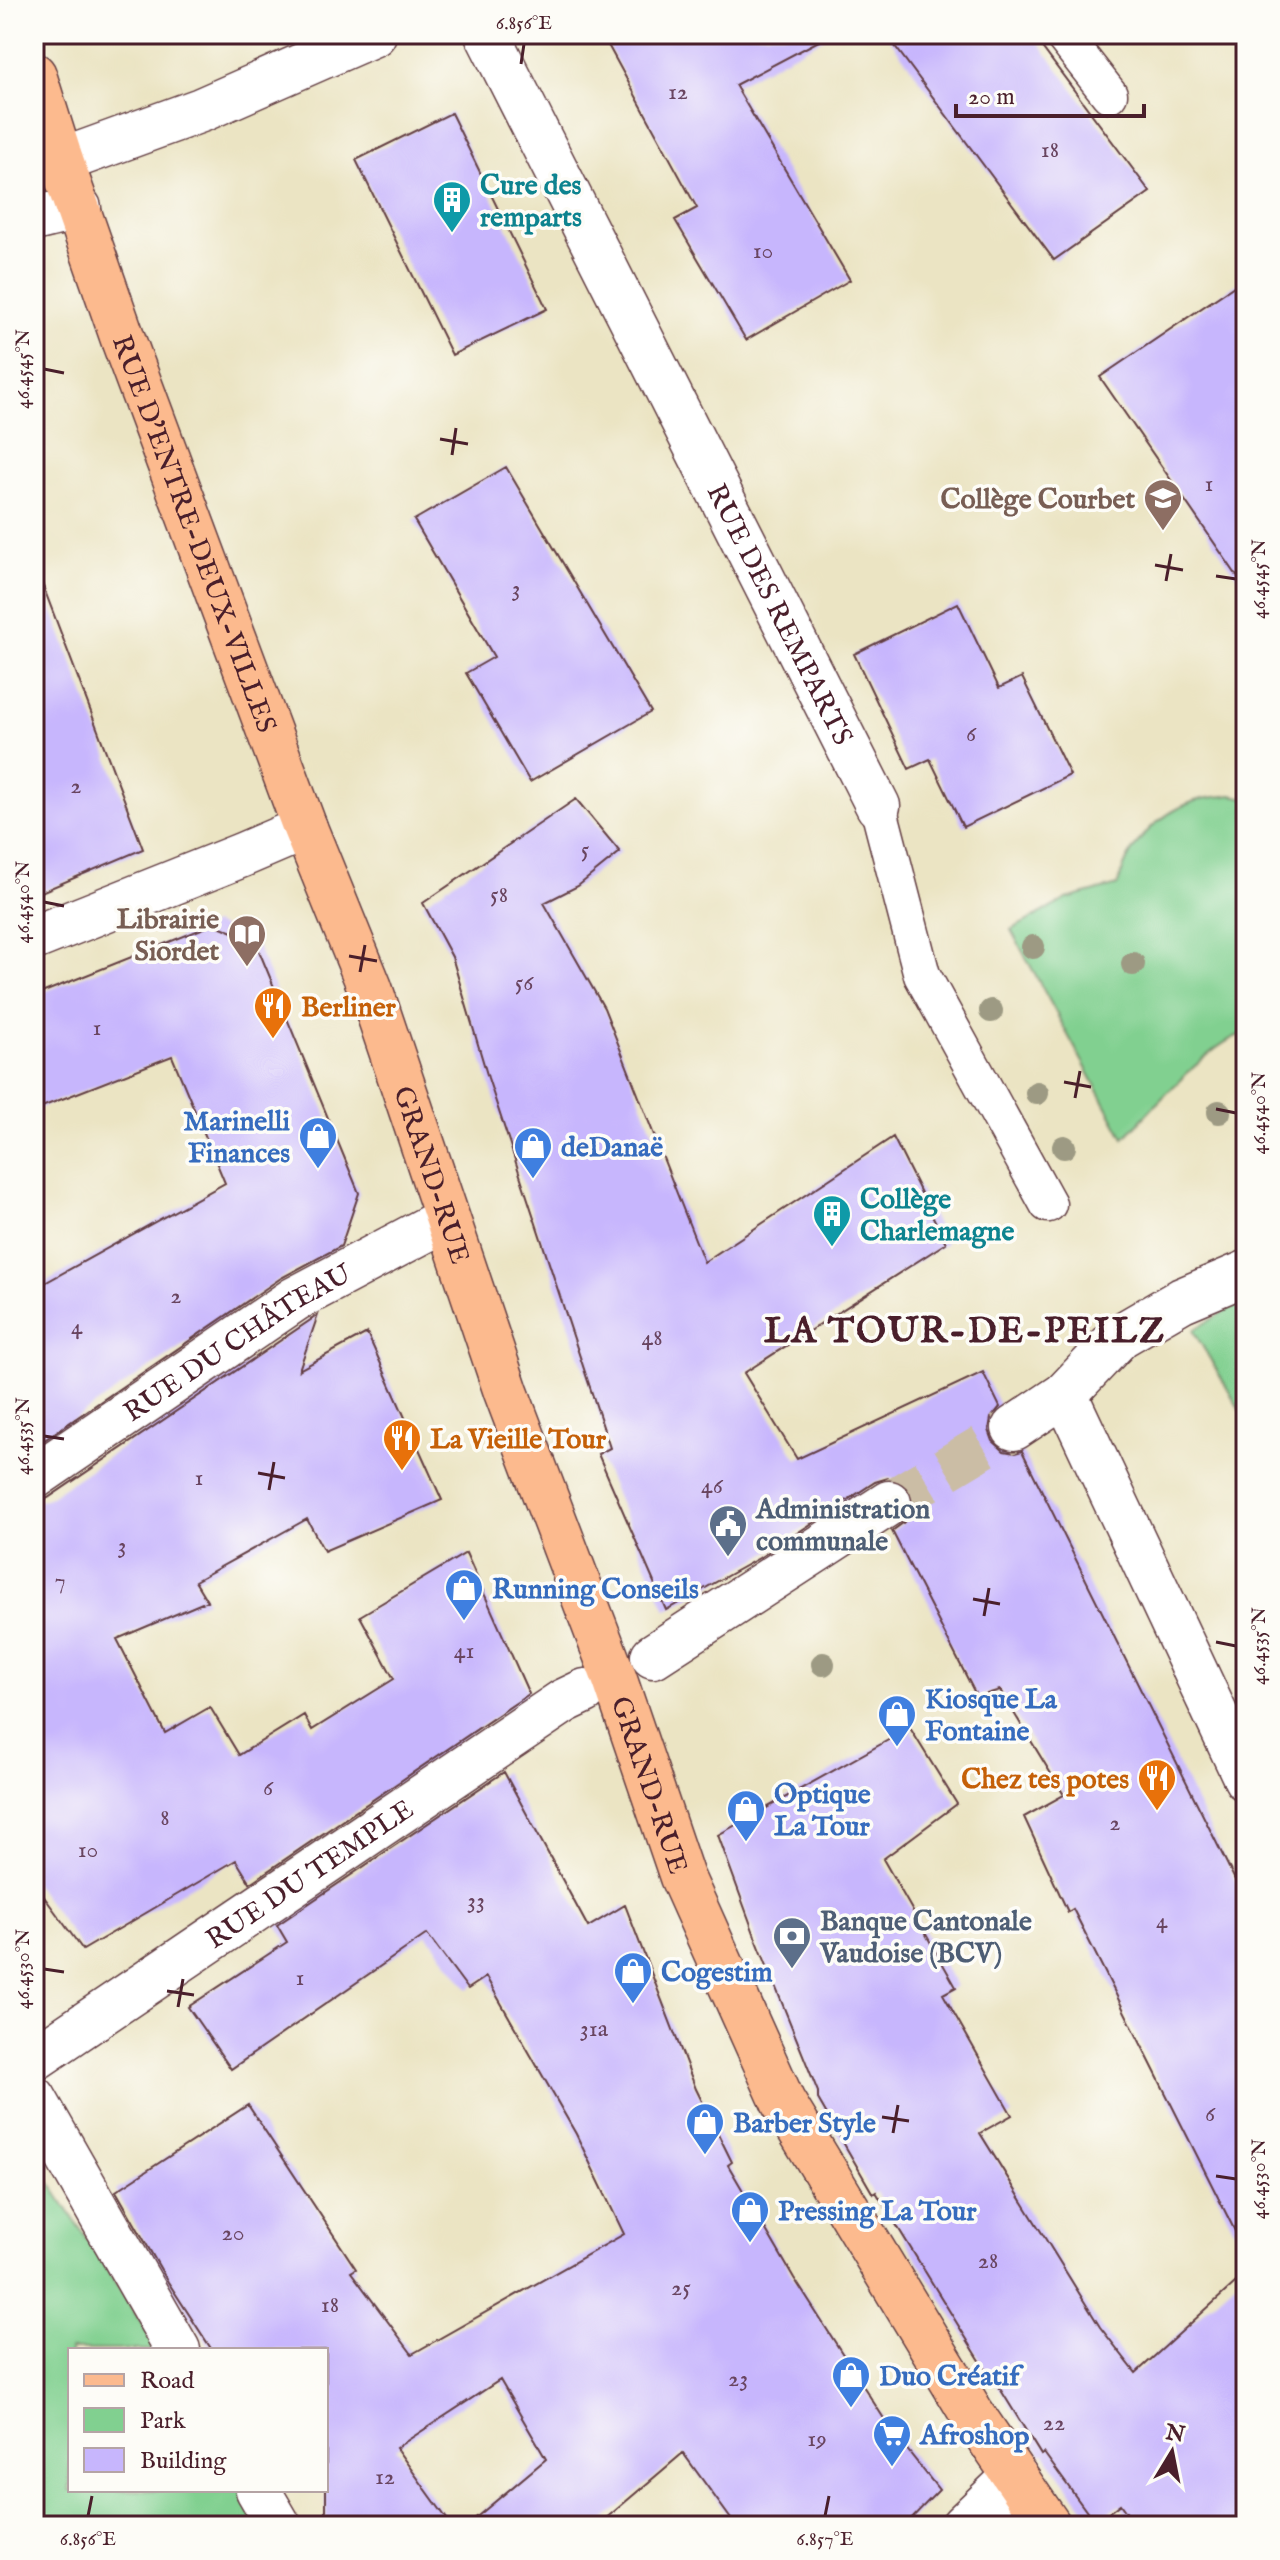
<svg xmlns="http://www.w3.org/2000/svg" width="1280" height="2560" viewBox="0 0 1280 2560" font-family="'IM FELL English',serif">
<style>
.green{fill:#81d090;stroke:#66785e;stroke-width:2}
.building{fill:#c7b6fd}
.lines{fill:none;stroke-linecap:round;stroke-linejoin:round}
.pedestrian-tunnel{stroke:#cbbda5;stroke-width:44;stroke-dasharray:44 22;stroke-linecap:butt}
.service-casing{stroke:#623d42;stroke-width:39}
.pedestrian-casing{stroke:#623d42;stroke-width:47}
.minor-casing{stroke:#623d42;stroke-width:47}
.primary-casing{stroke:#623d42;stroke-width:47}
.service{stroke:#fff;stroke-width:36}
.pedestrian{stroke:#fff;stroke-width:44}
.minor{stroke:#fff;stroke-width:44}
.primary{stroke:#fcba8e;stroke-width:44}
.tree{fill:#9d9a83}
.ticks{fill:none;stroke:#4a1f2b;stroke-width:3}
.labels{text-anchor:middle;stroke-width:7;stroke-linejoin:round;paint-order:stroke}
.number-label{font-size:24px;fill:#694560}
.culture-label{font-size:28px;font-weight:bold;fill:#0d838f;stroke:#fdfcf7;text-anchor:start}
.education-label{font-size:28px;font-weight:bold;fill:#785e54;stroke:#fdfcf7;text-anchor:end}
.street-label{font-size:28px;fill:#4a1f2b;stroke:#fdfcf7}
.food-label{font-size:28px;font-weight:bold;fill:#c56008;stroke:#fdfcf7;text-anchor:start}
.shop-label{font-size:28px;font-weight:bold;fill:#366cbe;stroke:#fdfcf7;text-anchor:start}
.service-label{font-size:28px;font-weight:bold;fill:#4e5e75;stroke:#fdfcf7;text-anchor:start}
.district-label{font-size:36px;font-weight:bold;letter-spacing:2px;fill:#4a1f2b;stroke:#fdfcf7}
.neatline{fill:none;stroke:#4a1f2b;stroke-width:3}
.ticks-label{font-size:20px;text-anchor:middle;fill:#4a1f2b}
</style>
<rect width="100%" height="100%" fill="#fdfcf7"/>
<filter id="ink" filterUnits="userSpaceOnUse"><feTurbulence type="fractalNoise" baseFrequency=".0125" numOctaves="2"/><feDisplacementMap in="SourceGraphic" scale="16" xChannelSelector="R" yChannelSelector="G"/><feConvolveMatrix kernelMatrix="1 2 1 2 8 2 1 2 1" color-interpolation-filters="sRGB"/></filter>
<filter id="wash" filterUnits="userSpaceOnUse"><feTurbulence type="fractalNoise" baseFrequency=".006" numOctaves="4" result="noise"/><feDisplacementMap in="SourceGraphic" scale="32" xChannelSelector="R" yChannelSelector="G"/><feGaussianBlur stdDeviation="1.8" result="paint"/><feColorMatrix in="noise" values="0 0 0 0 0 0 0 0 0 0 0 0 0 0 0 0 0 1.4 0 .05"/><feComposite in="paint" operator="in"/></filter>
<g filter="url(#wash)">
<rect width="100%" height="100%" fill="#ebe4c3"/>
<path class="green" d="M1232,795L1246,798V1033C1210,1041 1152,1110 1124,1138L1011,930L1067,899L1118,885C1128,845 1156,815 1195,801C1206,797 1220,797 1232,795Z
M1241,1302L1246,1309V1420L1193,1330Z
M34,2158L159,2350H70V2490H244L264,2526H34Z"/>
<g id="blocks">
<path class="building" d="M602,34H832L735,85L850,280L746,340L675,220L697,208Z
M886,34H1032L1150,192L1054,260Z
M451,113L547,309L452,355L356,160Z
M1246,278V589L1100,377Z
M506,467L651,712L530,782L466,673L494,657L414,520Z
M40,578L143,849L34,895V579Z
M958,603L999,688L1022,677L1070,775L963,827L930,759L909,769L854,654Z
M576,799L620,852L578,886L544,903L604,1008L704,1262L893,1137L946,1243L744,1373L797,1459L983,1372L1000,1407L991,1418L989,1430L993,1441L1004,1451L1015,1453L1022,1451L1246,1902V2253L1073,1909L1068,1912L1024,1817L1064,1795L1000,1690L977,1697L892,1531L903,1523L912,1514L914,1501L909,1489L901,1481L888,1478L875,1482L759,1558L666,1610L598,1454L610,1448L488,1078L452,957L423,903Z
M214,924L255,941L359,1193L341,1246L281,1278L34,1447V1289L225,1183L172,1056L34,1110V996Z
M318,1315L299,1370L367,1333L442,1500L324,1551L307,1519L195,1581L207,1601L117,1639L165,1733L210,1707L239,1755L304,1715L312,1730L394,1679L360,1616L466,1553L529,1694L250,1883L236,1860L83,1950L34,1883V1502L48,1498Z
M910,1728L957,1804L883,1859L956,1987L943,1994L1012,2115L980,2133L1100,2327L1136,2373L1246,2273V2526H1136L1120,2504L1095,2523L1044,2453L1041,2455L994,2379L992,2380L876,2192L873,2194L818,2099V2092L755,1936L718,1835Z
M504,1772L588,1927L625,1905L696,2089L732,2162L728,2165L794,2278L890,2428L939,2490L904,2526H736L683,2453L597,2526H466L546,2459L500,2380L396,2448L452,2526H326V2350H212L168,2282L116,2191L248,2105L356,2269L351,2272L412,2354L624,2234L576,2134L486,1977L468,1989L427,1934L231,2069L188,2007L287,1942L277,1925Z"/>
</g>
</g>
<g filter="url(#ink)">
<use href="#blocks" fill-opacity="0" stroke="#623d42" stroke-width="2"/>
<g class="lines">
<path class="pedestrian-tunnel" d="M889,1503L1014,1428"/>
<g class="service-casing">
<path id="service" d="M1062,34L1109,94
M878,806L922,975L1048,1204"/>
</g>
<g class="pedestrian-casing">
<g id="pedestrian">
<path d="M1065,1394L1246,1779"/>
<path d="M1014,1428L1065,1394L1120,1336L1182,1300L1246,1273"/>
<path d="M653,1656L889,1503"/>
<path id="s1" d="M34,2059L564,1701L585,1691"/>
</g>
</g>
<g class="minor-casing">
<g id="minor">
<path id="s2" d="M487,34L878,806"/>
<path d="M61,161L201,110L374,34"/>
<path d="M34,219L79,208"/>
<path d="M34,938L242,855L305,828"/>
<path id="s3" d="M34,1477L295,1299L446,1219"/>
<path d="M34,2098L178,2350"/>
<path d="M258,2490L279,2526"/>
<path d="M963,2526L1015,2476"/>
</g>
</g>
<g class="primary-casing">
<g id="primary">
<path id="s4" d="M34,75L61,161L124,342L305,828L370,988L506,1392L615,1680L682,1877L783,2102L971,2412L1049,2526"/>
</g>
</g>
<use href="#service" class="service"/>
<use href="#pedestrian" class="pedestrian"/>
<use href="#minor" class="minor"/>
<use href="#primary" class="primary"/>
</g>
<g class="tree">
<circle cx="1033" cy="947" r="12"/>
<circle cx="1133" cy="964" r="12"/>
<circle cx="991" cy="1011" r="12"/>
<circle cx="1037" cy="1093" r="12"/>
<circle cx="1219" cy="1112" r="12"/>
<circle cx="1064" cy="1147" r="12"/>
<circle cx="823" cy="1664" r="12"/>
</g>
</g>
<path class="ticks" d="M521,64L524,44M44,369L64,373M440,439L468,444M452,455L456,428M1155,565L1183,570M1216,576L1236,579M1166,581L1171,554M44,902L64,906M349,956L377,961M360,972L365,945M1064,1082L1091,1087M1075,1098L1080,1071M1216,1109L1236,1113M44,1436L64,1439M258,1473L285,1478M269,1490L274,1462M973,1599L1000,1604M984,1616L989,1588M1216,1642L1236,1646M44,1969L64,1972M167,1991L194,1995M178,2007L183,1979M882,2117L909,2121M893,2133L898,2105M1216,2176L1236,2179M88,2516L92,2496M825,2516L829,2496"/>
<defs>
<g id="building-pin" transform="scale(2)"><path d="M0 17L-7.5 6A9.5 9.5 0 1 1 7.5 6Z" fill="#0f9aa8" stroke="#fdfcf7"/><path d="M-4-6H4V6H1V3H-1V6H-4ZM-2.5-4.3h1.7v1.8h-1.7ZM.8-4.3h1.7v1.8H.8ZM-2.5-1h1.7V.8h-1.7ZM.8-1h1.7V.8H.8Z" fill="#fff"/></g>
<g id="school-pin" transform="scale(2)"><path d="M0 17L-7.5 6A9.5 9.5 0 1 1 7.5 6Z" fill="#8d6e63" stroke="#fdfcf7"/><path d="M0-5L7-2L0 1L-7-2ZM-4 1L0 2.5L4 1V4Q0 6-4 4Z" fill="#fff"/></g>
<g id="library-pin" transform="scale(2)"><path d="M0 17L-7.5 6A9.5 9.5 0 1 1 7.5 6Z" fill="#8d6e63" stroke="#fdfcf7"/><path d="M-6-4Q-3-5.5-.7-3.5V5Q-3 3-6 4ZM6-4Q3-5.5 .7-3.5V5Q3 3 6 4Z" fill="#fff"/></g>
<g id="restaurant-pin" transform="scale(2)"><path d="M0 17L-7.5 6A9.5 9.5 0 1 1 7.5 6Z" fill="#e8710a" stroke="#fdfcf7"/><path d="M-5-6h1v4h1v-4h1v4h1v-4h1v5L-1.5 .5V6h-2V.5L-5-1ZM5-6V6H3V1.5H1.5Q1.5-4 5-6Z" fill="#fff"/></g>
<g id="shop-pin" transform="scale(2)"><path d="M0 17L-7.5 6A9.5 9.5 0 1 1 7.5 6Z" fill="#3f7fe0" stroke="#fdfcf7"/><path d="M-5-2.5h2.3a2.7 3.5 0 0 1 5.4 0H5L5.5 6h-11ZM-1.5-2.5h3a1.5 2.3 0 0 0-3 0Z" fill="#fff"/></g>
<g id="civic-pin" transform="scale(2)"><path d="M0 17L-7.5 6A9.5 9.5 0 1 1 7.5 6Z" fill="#5c6f8a" stroke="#fdfcf7"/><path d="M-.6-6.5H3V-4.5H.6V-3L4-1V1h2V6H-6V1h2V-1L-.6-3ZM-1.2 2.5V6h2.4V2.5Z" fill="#fff"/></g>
<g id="bank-pin" transform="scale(2)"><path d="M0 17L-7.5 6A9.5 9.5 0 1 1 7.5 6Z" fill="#5c6f8a" stroke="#fdfcf7"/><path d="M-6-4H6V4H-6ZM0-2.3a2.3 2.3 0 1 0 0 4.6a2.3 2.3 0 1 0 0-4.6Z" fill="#fff"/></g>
<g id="supermarket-pin" transform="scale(2)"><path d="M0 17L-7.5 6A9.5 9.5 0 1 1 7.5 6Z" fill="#3f7fe0" stroke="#fdfcf7"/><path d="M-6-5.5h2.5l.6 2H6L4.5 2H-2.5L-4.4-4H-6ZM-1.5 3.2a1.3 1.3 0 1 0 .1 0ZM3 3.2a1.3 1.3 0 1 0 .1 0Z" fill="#fff"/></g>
</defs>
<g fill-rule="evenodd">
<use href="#building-pin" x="452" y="200"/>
<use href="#school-pin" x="1163" y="498"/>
<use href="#library-pin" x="247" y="934"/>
<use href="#restaurant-pin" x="273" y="1006"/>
<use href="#shop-pin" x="318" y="1136"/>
<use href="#shop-pin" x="533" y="1146"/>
<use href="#building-pin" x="832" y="1214"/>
<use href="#restaurant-pin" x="402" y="1438"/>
<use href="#civic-pin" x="728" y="1524"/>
<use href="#shop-pin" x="464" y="1588"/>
<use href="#shop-pin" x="897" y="1714"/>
<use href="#restaurant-pin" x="1157" y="1778"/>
<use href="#shop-pin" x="746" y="1809"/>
<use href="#bank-pin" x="792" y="1936"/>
<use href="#shop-pin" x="633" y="1971"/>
<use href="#shop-pin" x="705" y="2122"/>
<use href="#shop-pin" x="750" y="2210"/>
<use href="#shop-pin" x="851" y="2375"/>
<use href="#supermarket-pin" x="892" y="2434"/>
</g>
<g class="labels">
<g class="number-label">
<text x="678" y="99">12</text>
<text x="1050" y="157">18</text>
<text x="763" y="258">10</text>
<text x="1209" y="491">1</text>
<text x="516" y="596">3</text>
<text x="971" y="741">6</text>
<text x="76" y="793">2</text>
<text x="585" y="857">5</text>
<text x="499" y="902">58</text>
<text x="524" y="990">56</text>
<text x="97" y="1035">1</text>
<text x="176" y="1303">2</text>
<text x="77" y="1334">4</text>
<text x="652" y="1345">48</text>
<text x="199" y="1485">1</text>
<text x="712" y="1493">46</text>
<text x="122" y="1553">3</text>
<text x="60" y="1588">7</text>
<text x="464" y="1658">41</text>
<text x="268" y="1795">6</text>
<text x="165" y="1825">8</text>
<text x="1115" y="1830">2</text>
<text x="88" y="1857">10</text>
<text x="476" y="1908">33</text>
<text x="1162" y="1928">4</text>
<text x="300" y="1985">1</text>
<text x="594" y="2036">31a</text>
<text x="1210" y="2121">6</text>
<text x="233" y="2240">20</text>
<text x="988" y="2268">28</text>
<text x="681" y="2295">25</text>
<text x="330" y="2312">18</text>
<text x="738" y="2386">23</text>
<text x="1054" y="2430">22</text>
<text x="817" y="2446">19</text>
<text x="385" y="2484">12</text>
</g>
<g class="culture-label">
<text x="480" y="194">Cure des<tspan x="480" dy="32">remparts</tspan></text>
<text x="860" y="1208">Collège<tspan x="860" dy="32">Charlemagne</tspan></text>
</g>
<g class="education-label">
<text x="1135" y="508">Collège Courbet</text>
<text x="219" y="928">Librairie<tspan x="219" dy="32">Siordet</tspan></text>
</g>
<g class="street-label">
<text dy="10" stroke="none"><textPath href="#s4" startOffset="486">RUE D'ENTRE-DEUX-VILLES</textPath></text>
<text dy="10" stroke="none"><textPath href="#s2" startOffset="650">RUE DES REMPARTS</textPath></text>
<text dy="10" stroke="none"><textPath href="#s4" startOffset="1170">GRAND-RUE</textPath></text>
<text dy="10" stroke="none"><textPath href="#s3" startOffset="244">RUE DU CHÂTEAU</textPath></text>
<text dy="10" stroke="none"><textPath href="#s4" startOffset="1818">GRAND-RUE</textPath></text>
<text dy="10" stroke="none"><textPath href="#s1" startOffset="332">RUE DU TEMPLE</textPath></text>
</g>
<g class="food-label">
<text x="301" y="1016">Berliner</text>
<text x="430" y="1448">La Vieille Tour</text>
<text x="1129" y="1788" text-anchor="end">Chez tes potes</text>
</g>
<g class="shop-label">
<text x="290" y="1130" text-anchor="end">Marinelli<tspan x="290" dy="32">Finances</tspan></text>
<text x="561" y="1156">deDanaë</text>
<text x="492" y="1598">Running Conseils</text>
<text x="925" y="1708">Kiosque La<tspan x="925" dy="32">Fontaine</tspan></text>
<text x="774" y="1803">Optique<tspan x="774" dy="32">La Tour</tspan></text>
<text x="661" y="1981">Cogestim</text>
<text x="733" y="2132">Barber Style</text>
<text x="778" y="2220">Pressing La Tour</text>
<text x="879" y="2385">Duo Créatif</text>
<text x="920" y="2444">Afroshop</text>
</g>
<g class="service-label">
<text x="756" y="1518">Administration<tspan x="756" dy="32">communale</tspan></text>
<text x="820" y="1930">Banque Cantonale<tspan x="820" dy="32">Vaudoise (BCV)</tspan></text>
</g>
<g class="district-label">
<text x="965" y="1342">LA TOUR-DE-PEILZ</text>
</g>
</g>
<rect width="1280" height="2560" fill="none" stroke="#fdfcf7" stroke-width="88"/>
<rect x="68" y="2348" width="260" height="144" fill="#fdfcf7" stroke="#b5a4a5" stroke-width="2"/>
<rect x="84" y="2374" width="40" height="12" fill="#fcba8e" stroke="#b5a4a5" stroke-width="2"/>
<text x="140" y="2388" font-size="24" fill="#4a1f2b">Road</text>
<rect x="84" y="2408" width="40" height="24" fill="#81d090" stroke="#b5a4a5" stroke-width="2"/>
<text x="140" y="2428" font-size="24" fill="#4a1f2b">Park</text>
<rect x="84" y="2448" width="40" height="24" fill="#c7b6fd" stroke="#b5a4a5" stroke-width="2"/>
<text x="140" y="2468" font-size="24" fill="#4a1f2b">Building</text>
<g transform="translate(1172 2452) rotate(10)" stroke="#fdfcf7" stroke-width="6" paint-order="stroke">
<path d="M0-6L14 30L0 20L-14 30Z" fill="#4a1f2b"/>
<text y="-12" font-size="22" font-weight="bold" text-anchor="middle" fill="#4a1f2b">N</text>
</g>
<path d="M956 104v12h188v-12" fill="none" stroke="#4a1f2b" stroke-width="4"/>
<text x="968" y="104" font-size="24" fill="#4a1f2b" stroke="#fdfcf7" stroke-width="6" paint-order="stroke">20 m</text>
<rect x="44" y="44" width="1192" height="2472" class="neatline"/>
<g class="ticks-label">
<text x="524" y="29">6.856°E</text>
<text transform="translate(22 369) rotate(-90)" y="7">46.4545°N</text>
<text transform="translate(1258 579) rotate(-90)" y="7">46.4545°N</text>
<text transform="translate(22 902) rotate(-90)" y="7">46.4540°N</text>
<text transform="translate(1258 1113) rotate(-90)" y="7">46.4540°N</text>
<text transform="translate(22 1436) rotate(-90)" y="7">46.4535°N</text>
<text transform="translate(1258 1646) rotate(-90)" y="7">46.4535°N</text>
<text transform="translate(22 1969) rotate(-90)" y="7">46.4530°N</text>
<text transform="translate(1258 2179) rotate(-90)" y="7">46.4530°N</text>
<text x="88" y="2545">6.856°E</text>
<text x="825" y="2545">6.857°E</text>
</g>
</svg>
